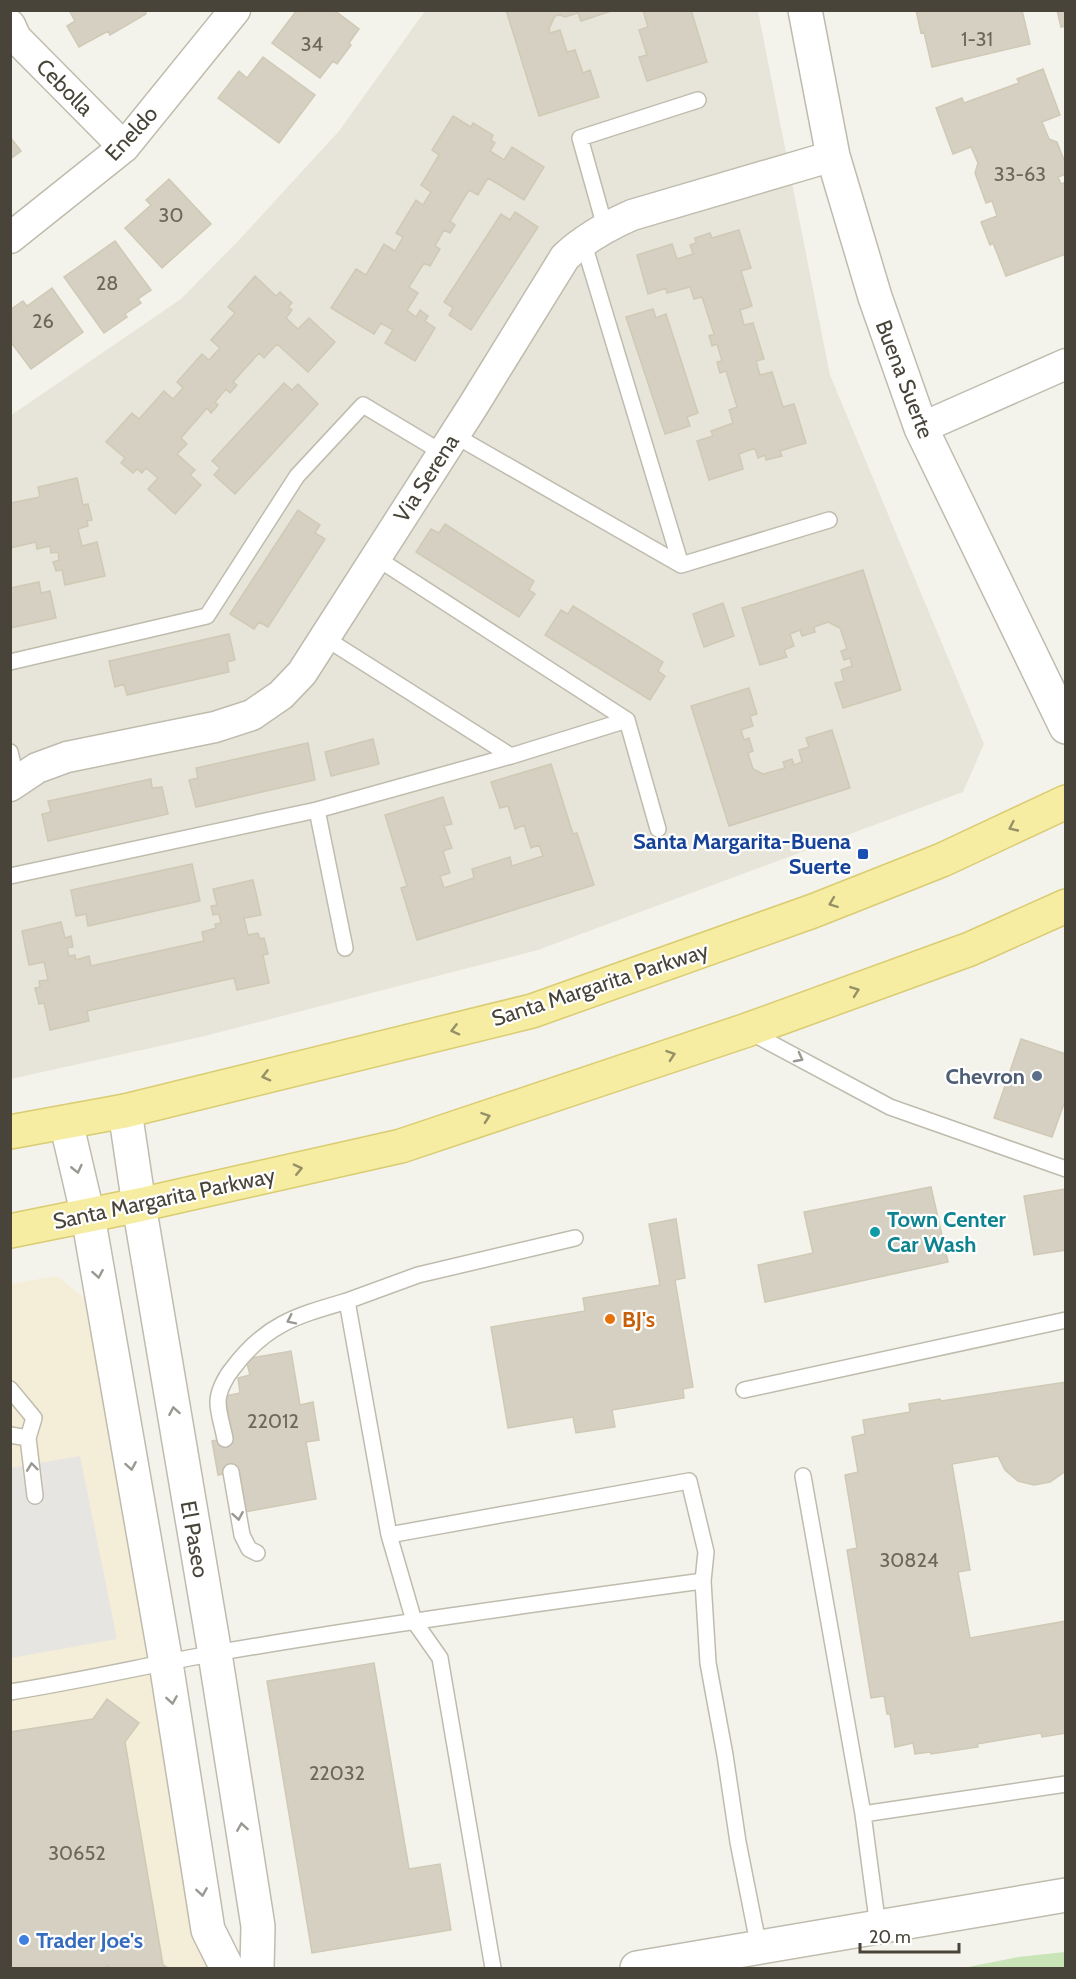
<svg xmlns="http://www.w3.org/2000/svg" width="1076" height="1979" viewBox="0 0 1076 1979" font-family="Cabin,sans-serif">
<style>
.residential{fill:#e7e5d9}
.commercial{fill:#f4edd8}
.green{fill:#c9e4b7}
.parking{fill:#e6e5e2}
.building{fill:#d5d0c1;stroke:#cfc9b5;stroke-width:1.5}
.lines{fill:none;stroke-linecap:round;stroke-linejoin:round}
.service-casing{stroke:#bfbcae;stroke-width:18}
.minor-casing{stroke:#bfbcae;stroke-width:33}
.tertiary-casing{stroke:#bfbcae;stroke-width:36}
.primary-casing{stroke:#dacc72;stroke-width:36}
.service{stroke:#fff;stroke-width:15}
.minor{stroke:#fff;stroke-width:30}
.tertiary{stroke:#fff;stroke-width:33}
.primary{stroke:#f6eca2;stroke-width:33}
.oneway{stroke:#969068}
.oneway2{stroke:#9a9892}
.transit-dot{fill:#1a4fb4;stroke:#fff;stroke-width:2}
.service-dot{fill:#5c6f8a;stroke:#fff;stroke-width:2}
.culture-dot{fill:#0f9aa8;stroke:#fff;stroke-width:2}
.food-dot{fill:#e8710a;stroke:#fff;stroke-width:2}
.shop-dot{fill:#3f7fe0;stroke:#fff;stroke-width:2}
.labels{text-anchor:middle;stroke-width:4.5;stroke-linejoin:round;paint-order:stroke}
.number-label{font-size:20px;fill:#6b675b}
.street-label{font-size:22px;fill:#484439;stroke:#fff}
.transit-label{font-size:22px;font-weight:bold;fill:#164399;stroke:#fff;text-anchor:end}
.service-label{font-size:22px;font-weight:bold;fill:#4e5e75;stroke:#fff;text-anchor:end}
.culture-label{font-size:22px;font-weight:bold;fill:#0d838f;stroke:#fff;text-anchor:start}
.food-label{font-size:22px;font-weight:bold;fill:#c56008;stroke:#fff;text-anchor:start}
.shop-label{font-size:22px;font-weight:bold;fill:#366cbe;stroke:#fff;text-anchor:start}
</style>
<rect width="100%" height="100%" fill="#f4f3eb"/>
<path class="residential" d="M425,11H758L830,375L984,744L963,792L538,950L205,1036L11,1079L10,416L181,299L239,240L339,131Z"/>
<path class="commercial" d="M57,1276L94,1306L215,1968H11V1284Z"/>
<path class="green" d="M1065,1952V1968H963L1018,1957Z"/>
<path class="parking" d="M80,1456L117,1639L11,1658V1468Z"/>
<path class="building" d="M69,10H145L146,14L110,35L108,31L79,47L67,26L75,21Z
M297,10H334L359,29L349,43L351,45L337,64L333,61L320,78L272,43Z
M506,10H614L581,21L578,13L565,17L560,15L555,16L549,29L550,33L560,30L567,52L575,50L583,73L590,70L599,97L539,116Z
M643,10H691L707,62L647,81L639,57L647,55L639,30L648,27Z
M916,10H1022L1030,44L932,67L924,32L921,33Z
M1057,10H1066V26L1061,27Z
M263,57L315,95L279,143L218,98L239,71L247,78Z
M1043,69L1060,115L1042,122L1049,139L1057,142L1066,165V174L1058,177L1061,184L1064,183L1066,186V254L1006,276L993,243L990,245L981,222L997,216L992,201L986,203L975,173L978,163L971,147L953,154L936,108L962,98L964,103L1019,83L1017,79Z
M453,116L471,127L473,123L493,135L491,140L495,143L490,151L504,160L512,147L544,167L524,200L488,178L478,195L469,190L450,221L455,225L450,233L444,230L435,246L440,249L430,266L424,263L409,287L418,293L407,310L416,317L420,310L428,316L425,321L435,328L415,361L385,343L393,330L381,323L374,334L331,308L356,269L366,275L384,244L395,251L403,237L396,233L416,200L423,205L431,192L421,185L439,155L432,150Z
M10,137L21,151L10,159Z
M169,179L211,224L162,268L125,228L151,205L146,200Z
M515,212L538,227L471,330L449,315L453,308L444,302L501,214L510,220Z
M739,230L751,268L741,271L752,306L740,310L744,325L753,323L764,359L756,361L760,375L772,372L783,407L794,404L806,443L780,451L782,456L766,460L765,455L758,458L755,448L739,454L743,469L709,480L697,441L713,436L711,431L733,423L729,410L737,407L726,371L720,373L717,362L722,361L717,344L712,346L709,336L714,334L702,297L694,299L690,287L667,293L666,288L648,294L637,255L672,244L677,259L693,254L690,245L696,243L695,238L710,233L712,238Z
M115,241L151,290L138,299L141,303L125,314L127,317L104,333L64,277Z
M255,276L276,296L280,292L292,303L288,307L292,310L286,318L298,329L309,318L335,342L308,372L277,344L264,358L259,353L233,382L237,385L230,393L226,389L215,402L218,405L211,413L207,408L181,438L187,444L177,454L195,470L190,475L201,485L175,514L148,489L158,478L146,468L142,473L137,469L133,473L121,463L125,458L106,442L132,413L139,419L164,391L173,399L183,388L177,382L202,354L209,360L220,348L211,340L235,313L228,307Z
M52,288L83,332L31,369L10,341V310L23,301L27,306Z
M653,309L656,318L666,314L698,413L687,417L690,426L665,434L626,317Z
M284,383L292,390L298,384L318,404L235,494L214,475L220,468L212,461Z
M77,478L83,505L88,504L92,520L87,521L88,526L78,529L82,546L97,542L105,576L65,585L62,570L56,571L53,562L59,560L58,552L51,553L50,546L37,549L36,542L10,548V503L40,497L38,487Z
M298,510L320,525L315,533L325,539L268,627L259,622L254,629L230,614Z
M445,524L534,581L529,590L535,594L519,617L416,552L431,529L439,533Z
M863,570L901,690L843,708L835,683L844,681L841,670L852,666L850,658L844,660L841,651L847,649L840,628L828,622L814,627L815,632L802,636L800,630L790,634L794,646L784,650L787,657L760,665L742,608Z
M39,582L41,593L50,591L56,618L10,628V588Z
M723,603L734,636L704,647L693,614Z
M573,606L663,662L658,671L665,676L650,700L545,635L561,610L568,614Z
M229,634L235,660L227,662L229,672L127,695L124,684L115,687L109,661Z
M749,688L757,714L750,716L753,726L741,730L744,740L749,738L753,751L748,753L753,769L763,774L785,768L783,762L792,759L794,765L802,762L799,750L809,747L806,738L832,730L850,788L729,826L691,706Z
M373,739L379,764L331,776L325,752Z
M308,743L315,780L196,807L189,780L198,778L196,768Z
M551,764L573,834L577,833L594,885L417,940L401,888L407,886L385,815L443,797L452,824L444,826L452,848L443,851L450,873L440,876L444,888L474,878L472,869L510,857L512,866L543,856L539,845L531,848L524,825L515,829L508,806L500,808L491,782Z
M151,779L152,788L162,787L168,814L48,841L42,814L51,812L48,801Z
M192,864L200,901L88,926L86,914L76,916L71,890Z
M253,880L261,915L244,918L248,935L258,933L260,939L264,938L268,954L263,955L269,983L237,990L234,978L87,1011L89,1021L50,1030L44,1003L39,1004L35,988L40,987L39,981L48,980L44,962L29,965L22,931L61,922L65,938L71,936L73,947L67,948L69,956L75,955L76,960L89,956L91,966L204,941L202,932L216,928L215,924L221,923L219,914L213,915L211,906L217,905L213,889Z
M1021,1039L1066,1054V1098L1052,1137L994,1118Z
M931,1187L948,1262L765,1302L758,1265L813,1253L804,1212Z
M1066,1189V1250L1034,1255L1024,1196Z
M676,1219L685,1278L675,1280L693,1387L683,1389L684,1398L612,1410L615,1427L576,1433L573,1417L508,1428L491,1327L585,1311L583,1298L660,1285L649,1224Z
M291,1351L300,1405L313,1402L319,1440L306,1442L316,1499L245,1512L237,1471L218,1475L212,1441L233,1438L225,1396L240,1393L238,1378L250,1375L246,1359Z
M1066,1382V1469L1063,1473L1050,1482L1034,1485L1018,1481L1005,1470L998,1456L952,1464L970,1570L958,1572L970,1638L1066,1621V1733L1042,1737L1041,1733L977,1744L978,1747L931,1754L930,1752L915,1754L913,1743L895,1747L890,1714H887L884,1696L871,1698L847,1550L857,1548L845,1475L858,1472L852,1437L865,1434L863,1420L910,1412L909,1404L940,1399L941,1401Z
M374,1663L409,1869L440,1864L451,1930L312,1953L267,1681Z
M107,1699L139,1723L125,1742L163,1965L168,1968H111L107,1965L105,1968H10V1732L93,1719Z"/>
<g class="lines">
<g class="service-casing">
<path id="service" d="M605,227L580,138L698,100
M583,241L681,565
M454,435L681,565L829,520
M375,557L627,720L658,829
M325,638L511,756
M10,662L207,616L297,476L363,405L443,453
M10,752L17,781
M317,810L345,948
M10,876L317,810L511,756L627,720
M750,1032L890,1107L1066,1169
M10,1389L34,1418L28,1438L35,1496
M744,1390L1066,1320
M10,1435L28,1438
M225,1439C223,1427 218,1414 218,1402C218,1391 226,1376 233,1368C266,1324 296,1316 347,1301
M231,1472L242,1535L249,1549L257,1553
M803,1476L863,1814
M389,1535L689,1481L706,1552L703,1581L708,1663L725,1755L738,1842L759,1948
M10,1692C80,1681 148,1665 216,1653C378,1625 541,1603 703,1581
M878,1927L863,1814L1066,1784
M493,1968L440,1658L414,1621L389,1535L347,1301L418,1275L575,1238"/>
</g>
<g class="minor-casing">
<path id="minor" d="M10,25L16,38L124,147
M10,238L124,147L235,10
M921,428L1066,364
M10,786L37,768L67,757L215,727L252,715L281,695L302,673L473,406L565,257C585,238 607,226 632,215L833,156"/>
</g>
<g class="tertiary-casing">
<path id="tertiary" d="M805,10L833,156L875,297L921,428L1066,727
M125,1111L139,1205L215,1654L258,1926L257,1968
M66,1122L88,1216L166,1663L208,1930L227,1968
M637,1968L1066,1895"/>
</g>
<g class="primary-casing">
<path id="primary" d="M10,1132L125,1111L532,1011L813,911L942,860L1066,802
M10,1231L139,1205L401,1146L747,1030L970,949L1066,906"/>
</g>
<use href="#service" class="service"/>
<use href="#minor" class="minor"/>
<use href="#tertiary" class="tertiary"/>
<use href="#primary" class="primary"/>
</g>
<defs><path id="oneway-chevron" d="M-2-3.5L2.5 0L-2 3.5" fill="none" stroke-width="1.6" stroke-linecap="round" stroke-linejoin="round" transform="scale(1.5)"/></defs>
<g class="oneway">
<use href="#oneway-chevron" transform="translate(1013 827) rotate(155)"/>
<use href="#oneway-chevron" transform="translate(833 903) rotate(159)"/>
<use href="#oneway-chevron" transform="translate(855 991) rotate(-20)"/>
<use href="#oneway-chevron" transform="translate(455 1030) rotate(166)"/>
<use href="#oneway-chevron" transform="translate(671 1055) rotate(-19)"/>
<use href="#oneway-chevron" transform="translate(266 1076) rotate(166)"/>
<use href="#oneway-chevron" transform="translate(486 1117) rotate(-19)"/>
<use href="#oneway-chevron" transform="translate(298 1169) rotate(-13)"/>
</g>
<g class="oneway2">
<use href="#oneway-chevron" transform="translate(799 1058) rotate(28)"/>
<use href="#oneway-chevron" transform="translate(77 1169) rotate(77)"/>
<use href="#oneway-chevron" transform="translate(98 1274) rotate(80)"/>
<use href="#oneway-chevron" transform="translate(291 1320) rotate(154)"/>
<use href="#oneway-chevron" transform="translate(174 1411) rotate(-100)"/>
<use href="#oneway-chevron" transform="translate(131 1466) rotate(80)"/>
<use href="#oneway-chevron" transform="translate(32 1467) rotate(-97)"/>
<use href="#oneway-chevron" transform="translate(238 1516) rotate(80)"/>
<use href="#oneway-chevron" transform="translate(172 1700) rotate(81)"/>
<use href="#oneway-chevron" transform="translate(242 1827) rotate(-99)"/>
<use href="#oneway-chevron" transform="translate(202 1892) rotate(81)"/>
</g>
<rect class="transit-dot" x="857" y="848" width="12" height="12" rx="3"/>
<circle class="service-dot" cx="1037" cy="1076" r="6"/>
<circle class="culture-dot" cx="875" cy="1232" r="6"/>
<circle class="food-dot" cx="610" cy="1319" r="6"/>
<circle class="shop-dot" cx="24" cy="1940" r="6"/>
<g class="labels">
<g class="number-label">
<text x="977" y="46">1-31</text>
<text x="312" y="51">34</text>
<text x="1020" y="181">33-63</text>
<text x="171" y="222">30</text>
<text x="107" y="290">28</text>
<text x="43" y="328">26</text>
<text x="273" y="1428">22012</text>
<text x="909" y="1567">30824</text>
<text x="337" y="1780">22032</text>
<text x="77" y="1860">30652</text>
</g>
<g class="street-label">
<text transform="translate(65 87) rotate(45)" y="8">Cebolla</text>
<text transform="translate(131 133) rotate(-47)" y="8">Eneldo</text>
<text transform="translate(905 379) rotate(69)" y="8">Buena Suerte</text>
<text transform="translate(426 478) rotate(-57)" y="8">Via Serena</text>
<text transform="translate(600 984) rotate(-18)" y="8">Santa Margarita Parkway</text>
<text transform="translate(164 1198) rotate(-12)" y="8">Santa Margarita Parkway</text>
<text transform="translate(195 1539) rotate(80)" y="8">El Paseo</text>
</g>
<g class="transit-label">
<text x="851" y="849">Santa Margarita-Buena<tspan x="851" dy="25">Suerte</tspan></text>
</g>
<g class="service-label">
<text x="1025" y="1084">Chevron</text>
</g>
<g class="culture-label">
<text x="887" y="1227">Town Center<tspan x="887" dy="25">Car Wash</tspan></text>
</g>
<g class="food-label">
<text x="622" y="1327">BJ's</text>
</g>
<g class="shop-label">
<text x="36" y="1948">Trader Joe's</text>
</g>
</g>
<rect width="1076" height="1979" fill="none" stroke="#484439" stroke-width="24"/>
<path d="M860 1943v9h99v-9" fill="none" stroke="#484439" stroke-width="3"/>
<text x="869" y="1943" font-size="18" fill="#484439" stroke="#ffffff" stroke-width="4.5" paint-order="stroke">20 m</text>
</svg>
